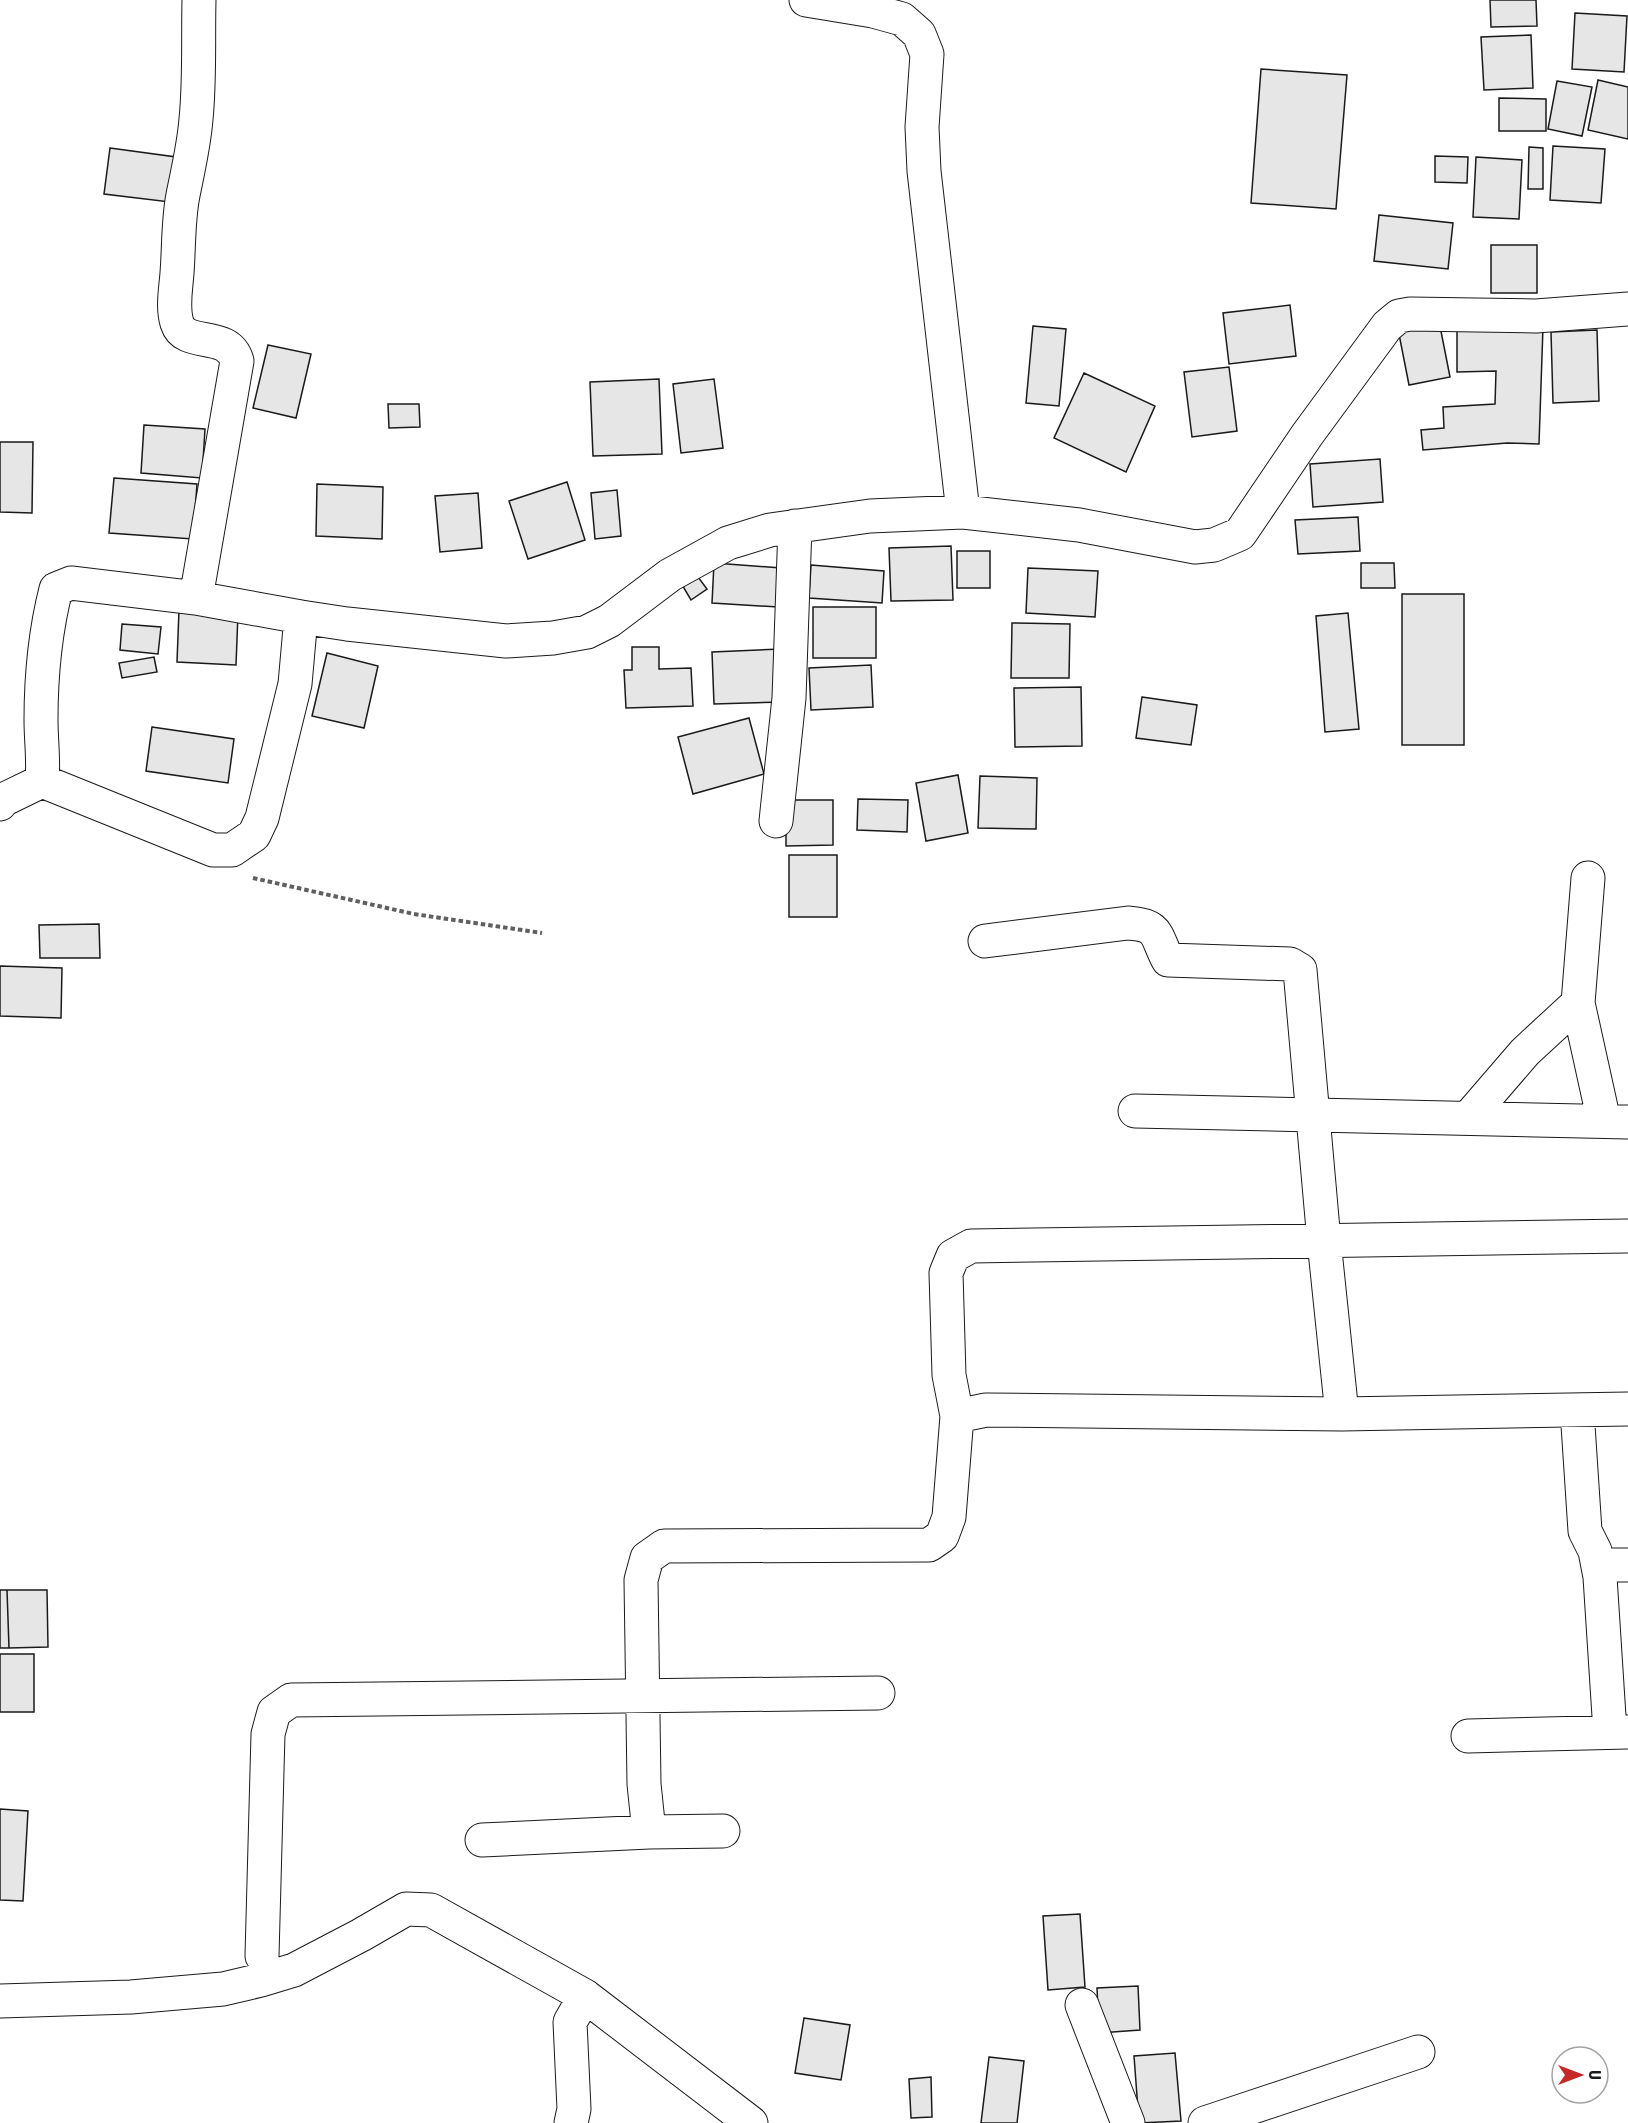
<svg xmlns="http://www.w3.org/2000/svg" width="1628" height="2123" viewBox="0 0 1628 2123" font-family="'Asap Condensed',sans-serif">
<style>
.building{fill:#e6e6e6;stroke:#1a1a1a;stroke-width:1.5}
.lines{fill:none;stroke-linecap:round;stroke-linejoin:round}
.street-casing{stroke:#1a1a1a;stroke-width:35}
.path{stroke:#5f5f5f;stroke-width:4;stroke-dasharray:4.5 3;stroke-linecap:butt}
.street{stroke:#fff;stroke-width:33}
</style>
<rect width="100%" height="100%" fill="#fff"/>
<path class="building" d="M1490,0H1536L1537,26L1491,27Z
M1575,13L1627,16L1624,72L1572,69Z
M1531,35L1533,88L1484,90L1481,37Z
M1261,69L1347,75L1336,209L1251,203Z
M1598,80L1628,87V139L1588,130Z
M1557,81L1592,87L1582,136L1548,129Z
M1499,98L1546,99V131H1499Z
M1553,146L1605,149L1601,203L1550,200Z
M1529,147L1543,148V189H1528Z
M110,148L176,157L170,202L104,194Z
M1435,156L1468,157L1467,183L1435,182Z
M1476,157L1522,160L1519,219L1473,217Z
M1379,215L1453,223L1448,269L1374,261Z
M1491,245H1537V293H1491Z
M1290,305L1296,356L1229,364L1223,313Z
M1439,321L1450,377L1409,385L1398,329Z
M1033,326L1066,329L1059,406L1026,403Z
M1457,327H1543L1539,444L1507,443L1423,450L1421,430L1444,428L1443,407L1495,404L1496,371L1457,372Z
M1597,330L1599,401L1553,403L1551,332Z
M268,345L311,354L296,418L253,408Z
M1229,367L1237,431L1192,437L1184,372Z
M1084,373L1155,406L1126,472L1054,438Z
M659,379L662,454L593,456L590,382Z
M714,379L723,448L681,453L673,384Z
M388,404H419L420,427L389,428Z
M144,425L205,429L202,478L141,473Z
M0,442H33L32,513L0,512Z
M1380,459L1383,502L1313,507L1310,464Z
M114,478L197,484L193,539L109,533Z
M567,482L585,540L528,559L509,501Z
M317,484L383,487L382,539L316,536Z
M617,490L621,536L595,539L591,493Z
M478,493L482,548L440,552L435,496Z
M1358,517L1360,551L1298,554L1295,520Z
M951,546L953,600L891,601L889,548Z
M957,551H990V588H957Z
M714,563L781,568L778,607L712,603Z
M1361,563H1394L1395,588H1361Z
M811,565L884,571L882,603L809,598Z
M1028,568L1098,571L1095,617L1026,613Z
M692,569L707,589L691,600L678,578Z
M1402,594H1464V745H1402Z
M813,607H876V658H813Z
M179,610L238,613L236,665L177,662Z
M1348,613L1359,729L1325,732L1316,616Z
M1012,623L1070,624L1069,678H1011Z
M122,624L161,627L158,654L120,650Z
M632,647H659V669L691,668L693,706L626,708L624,670H632Z
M781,649L783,702L714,704L712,652Z
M327,653L378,666L364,728L312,716Z
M154,657L157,672L122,678L119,663Z
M871,665L873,707L811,710L809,668Z
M1081,687L1082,746L1015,747L1014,688Z
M1142,697L1197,705L1191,745L1136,738Z
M749,718L764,774L693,794L678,737Z
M152,727L234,739L228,783L146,771Z
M958,775L968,833L926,841L916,783Z
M980,776L1037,778L1036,829L978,828Z
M858,799L908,800L907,832L857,830Z
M786,800H833V845L786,846Z
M789,855H837V917H789Z
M99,924L100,958H40L39,925Z
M0,966L62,968L61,1018L0,1016Z
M0,1590H7L9,1648H0Z
M7,1590H47L48,1647L9,1648Z
M0,1654H34V1712H0Z
M0,1809L28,1811L23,1901L0,1900Z
M1080,1914L1085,1987L1048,1990L1043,1916Z
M1138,1986L1140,2030L1099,2033L1097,1988Z
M804,2018L850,2025L841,2080L795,2073Z
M1175,2053L1181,2121L1139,2123L1134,2056Z
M989,2057L1024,2061L1017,2123H981Z
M931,2077L932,2117L911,2118L909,2079Z"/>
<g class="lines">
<g class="street-casing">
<path id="street" d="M806,0L873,11L902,19L919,34L927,54L922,127L924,171L963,512
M196,598L237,361C228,329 185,349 177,323C172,307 176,288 177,273C179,247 178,220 183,195C188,170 194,145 196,119C200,80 198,39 199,0
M42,781C44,760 41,741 41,720C41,676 45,632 56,589L71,583L196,598L301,617
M0,804L3,800L42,781L213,850H232L254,835L262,818L295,684L301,617L347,624L506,641L553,638L587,632L609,621L670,575L728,543L770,530L870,516L963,512L1079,525L1195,547L1214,545L1240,534L1307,435L1387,326L1399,316L1410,314L1536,316L1628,309
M776,821L789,698L795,526
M1588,878L1578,1003L1604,1121
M985,941L1128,923C1160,925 1155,935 1168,960L1290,964L1300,970L1324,1241L1342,1414
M1135,1111L1628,1122
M1469,1117L1525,1052L1578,1003
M1577,1410L1585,1531L1595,1551L1600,1577L1610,1732
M957,1416L949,1375L946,1273L953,1256L971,1246L1628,1236
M1598,1565H1628
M1468,1736L1628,1732
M649,1832L644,1784L641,1580L647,1558L664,1546L929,1545L942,1536L949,1517L957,1416L986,1410L1342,1414L1628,1409
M482,1840L649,1832L723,1831
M262,1956L268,1734L274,1712L291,1700L878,1693
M585,1996L751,2123
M0,2001L131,1997L223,1989L261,1980L294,1970L361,1935L406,1909L431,1910L585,1996L570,2022L574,2109L571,2123
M1082,2005L1128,2123
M1205,2123L1418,2052"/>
</g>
<path class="path" d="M253,878L414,914L542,933"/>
<use href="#street" class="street"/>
</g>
<g transform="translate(1580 2075) rotate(90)"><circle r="28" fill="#ffffff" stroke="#a3a3a3" stroke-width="1.5"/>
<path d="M0-4.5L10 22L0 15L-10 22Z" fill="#c62828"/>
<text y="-9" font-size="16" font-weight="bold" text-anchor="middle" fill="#1a1a1a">U</text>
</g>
</svg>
